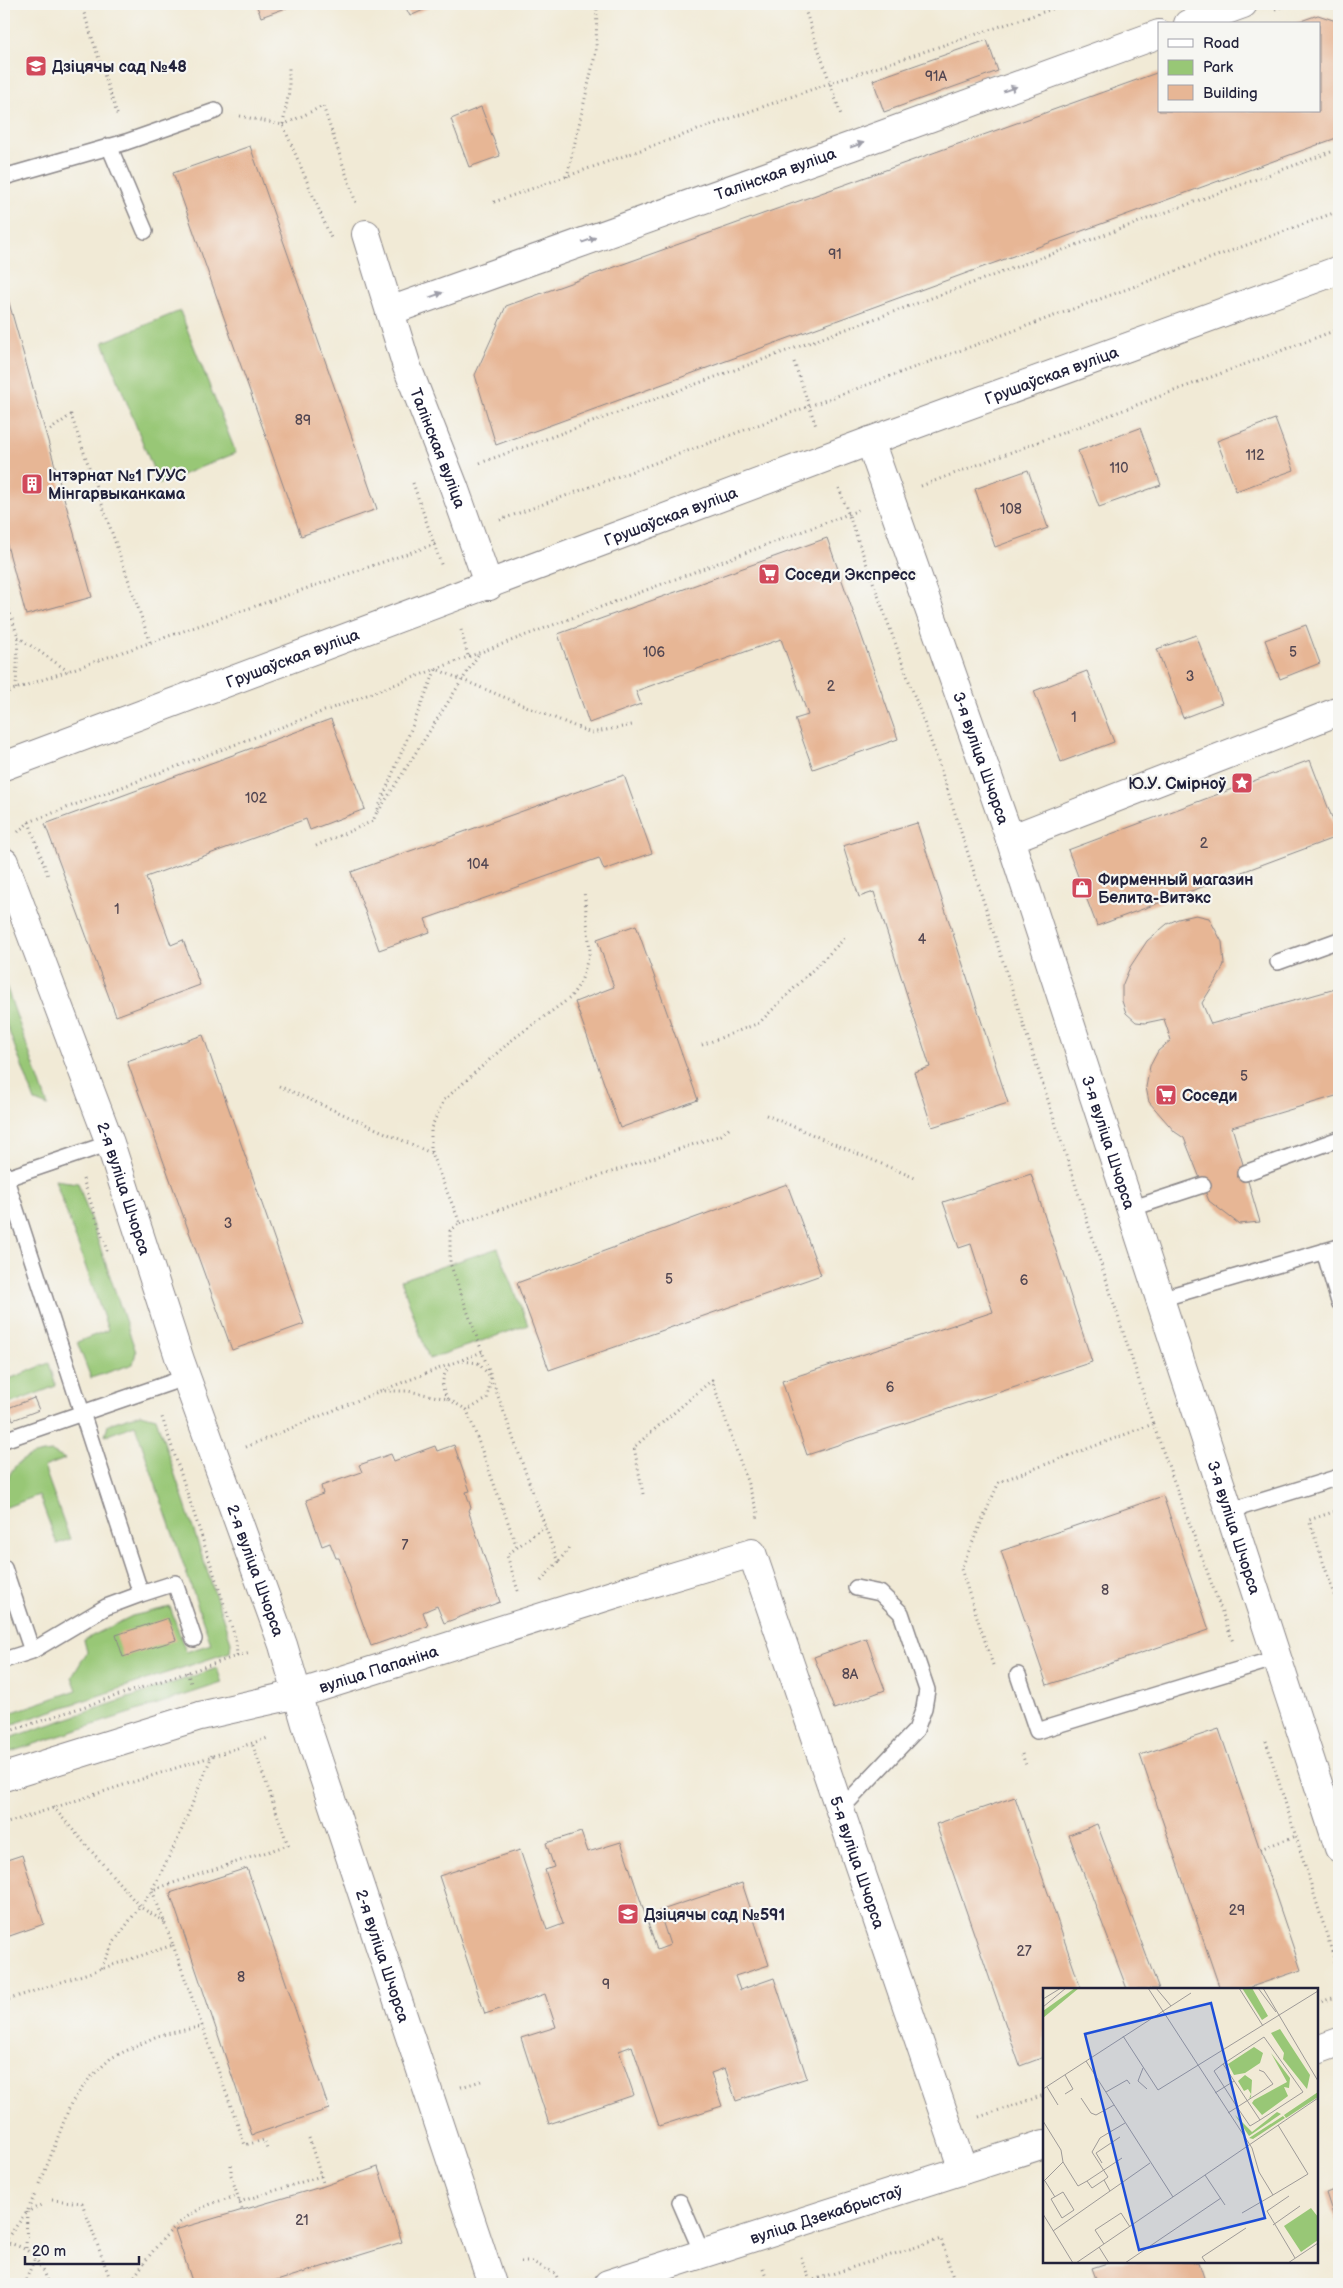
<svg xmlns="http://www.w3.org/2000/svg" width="1343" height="2288" viewBox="0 0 1343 2288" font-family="'Balsamiq Sans',sans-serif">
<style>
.green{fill:#98c776;stroke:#5d7458}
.building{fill:#e7b695}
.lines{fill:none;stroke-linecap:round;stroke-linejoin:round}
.service-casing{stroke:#8a8688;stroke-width:18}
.minor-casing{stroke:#8a8688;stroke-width:30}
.path{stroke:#8a8688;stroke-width:3;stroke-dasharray:1 4;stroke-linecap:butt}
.service{stroke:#fff;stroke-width:15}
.minor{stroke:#fff;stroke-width:28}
.oneway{fill:#9c9ca7}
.labels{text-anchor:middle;stroke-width:4.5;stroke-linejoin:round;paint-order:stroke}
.number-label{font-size:14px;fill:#534752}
.poi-label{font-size:16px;font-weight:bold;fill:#22223b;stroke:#f6f6f2;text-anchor:start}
.street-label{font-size:16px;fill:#22223b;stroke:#f6f6f2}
.inset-road{fill:none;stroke:#9e9a98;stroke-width:1}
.view{fill:#1d4ed8;fill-opacity:0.15;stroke:#1d4ed8;stroke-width:2.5}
.inset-edge{fill:none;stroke:#22223b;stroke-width:2.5}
</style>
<rect width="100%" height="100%" fill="#f6f6f2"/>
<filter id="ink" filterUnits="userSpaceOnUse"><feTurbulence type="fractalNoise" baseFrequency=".02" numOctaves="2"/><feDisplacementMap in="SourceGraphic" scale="10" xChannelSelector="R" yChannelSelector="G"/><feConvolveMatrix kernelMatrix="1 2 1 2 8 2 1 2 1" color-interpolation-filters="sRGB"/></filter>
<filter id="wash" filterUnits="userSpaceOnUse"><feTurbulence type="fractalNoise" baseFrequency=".0096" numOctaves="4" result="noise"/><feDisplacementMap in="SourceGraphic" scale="20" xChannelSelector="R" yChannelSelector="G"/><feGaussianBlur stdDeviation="1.12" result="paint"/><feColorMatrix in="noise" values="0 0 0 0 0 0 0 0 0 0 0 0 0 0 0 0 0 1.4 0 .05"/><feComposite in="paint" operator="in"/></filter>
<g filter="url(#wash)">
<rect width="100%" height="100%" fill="#f1ead6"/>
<path class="green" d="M180,311L236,453L159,484L103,342Z
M4,980L48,1106L35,1101L4,1018Z
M55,1180L78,1183L136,1352L133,1364L91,1378L77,1342L108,1330Z
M498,1248L528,1325L429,1359L401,1280Z
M49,1363L56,1386L4,1406V1381Z
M140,1414L156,1418L231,1642L230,1652L4,1727V1715L77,1690L72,1677L87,1652L84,1640L132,1616L170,1607L186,1652L211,1644L135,1425L105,1436L108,1424Z
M52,1452L65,1459L44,1467L70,1539L57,1544L39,1495L4,1508C4,1473 14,1455 52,1452Z
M217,1668L222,1683L4,1754V1740Z"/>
<g id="blocks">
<path class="building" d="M256,4H297L261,17Z
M404,4H437L410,16Z
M1318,15L1339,22V137L496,445L475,375L506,306L1159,72V111H1319V24L1295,23Z
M987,40L998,71L884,112L873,80Z
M481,107L500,156L469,167L451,119Z
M250,146L377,509L301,536L173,173Z
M4,285L92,597L26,615L4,534Z
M1275,419L1294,470L1236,491L1217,441Z
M1140,428L1161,485L1099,507L1078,451Z
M1028,470L1048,528L995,547L975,489Z
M827,538L898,739L813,769L795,719L808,715L781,639L636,691L641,704L589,723L558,634Z
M1306,625L1320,663L1280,679L1265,640Z
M1196,635L1222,703L1183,718L1157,649Z
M1087,671L1114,742L1061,762L1034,691Z
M331,719L365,809L310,830L306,819L146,877L171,945L183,940L200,985L116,1016L45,824Z
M1310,760L1339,836L1097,926L1068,850Z
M624,775L652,853L604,870L599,858L508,890L425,919L430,932L379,950L351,872Z
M917,823L1008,1103L932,1127L914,1072L930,1067L874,892L859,897L843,846Z
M1196,915L1209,918L1222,942L1224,964L1220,974L1202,1003L1211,1024L1339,988V1095L1232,1127L1260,1222L1239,1224L1209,1201L1184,1138L1175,1132L1149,1102L1146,1087L1150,1066L1158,1051L1171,1040L1164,1019L1145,1023L1136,1022L1126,1013L1122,1001V986L1130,967L1147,941L1167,924L1178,919Z
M636,925L698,1100L620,1128L575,1002L614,987L597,939Z
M203,1035L304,1324L232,1350L127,1061Z
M1031,1174L1092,1362L807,1455L782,1381L993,1312L971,1244L959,1248L943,1202Z
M787,1184L821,1275L549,1370L517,1283Z
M34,1398L39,1410L13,1420L8,1408Z
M454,1445L470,1491L466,1492L471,1508L468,1510L500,1602L444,1623L437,1606L423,1612L428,1626L371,1646L339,1558H336L330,1543L322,1546L306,1500L323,1494L321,1486L362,1472L359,1465L391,1454L394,1461L435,1446L437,1451Z
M1163,1496L1209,1630L1047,1685L1001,1551Z
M168,1618L176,1640L123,1657L116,1635Z
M866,1638L885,1690L834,1709L814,1657Z
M1219,1729L1301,1970L1245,1989H1220L1140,1755Z
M1015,1797L1081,1989H1044V2057L1020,2066L936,1824Z
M1097,1824L1159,1989H1127L1069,1835Z
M581,1832L588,1852L621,1842L657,1950L670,1945L659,1911L742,1883L769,1965L735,1976L740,1990L774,1978L807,2078L736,2101L725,2068L711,2073L722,2106L659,2126L632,2046L619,2051L634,2095L549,2124L521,2038L556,2027L545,1994L485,2014L439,1876L520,1850L547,1930L563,1924L545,1870L554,1867L546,1843Z
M22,1855L44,1924L4,1938V1861Z
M247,1868L329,2109L252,2135L170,1893Z
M378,2167L402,2242L267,2284H193L175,2230L324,2186Z
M1339,2188V2233L1326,2193Z
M1110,2262H1199L1206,2284H1098L1092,2268Z"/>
</g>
</g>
<g filter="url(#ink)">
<use href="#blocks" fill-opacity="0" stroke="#8a8688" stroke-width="1"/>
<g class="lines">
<g class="service-casing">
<path id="service" d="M109,146L145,231
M4,177L126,142L215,111
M1278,962L1339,940
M4,1173L141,1594L106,1607L32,1651
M1245,1173L1339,1139
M4,1179L110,1143
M1130,1209L1203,1185
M1324,1251L1339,1302
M1160,1299L1339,1247
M4,1440L187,1377
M1229,1511L1339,1477
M4,1568L32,1651L4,1660
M141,1594L175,1583L194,1639
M1018,1675L1037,1731L1277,1658
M840,1810L916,1730L924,1708L927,1690L901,1613L880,1593L856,1588
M680,2202L703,2255"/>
</g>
<g class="minor-casing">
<g id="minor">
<path d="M1188,24L1243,4"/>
<path id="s1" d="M366,234L407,367L454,487L489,586"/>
<path id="s2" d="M390,311L852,146L1159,34"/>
<path id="s3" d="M870,441L1010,839L1339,1848"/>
<path id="s4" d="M4,766L870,441L1339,270"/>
<path d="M1010,839L1339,711"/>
<path id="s5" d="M4,862L110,1143L180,1360L283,1645L306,1724L492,2284"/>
<path id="s6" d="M4,1777L200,1716L298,1694L612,1595L752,1553L963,2170"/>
<path d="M1317,2050L1339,2042"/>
<path id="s7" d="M608,2284L1044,2144"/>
</g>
</g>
<path class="path" d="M81,4L118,117
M803,4L841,115
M1323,4L1339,10
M1275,9L1289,4
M240,116L283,125L331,238
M283,124L289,91V68
M283,125L323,106L356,203
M567,177L596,51L597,4
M494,202L830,83L1067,4
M794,362L816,426
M46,433L71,415L150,642
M480,463L1339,149
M413,483L442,567
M921,486L1339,329
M839,488L938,761L1153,1424
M500,520L1339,211
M4,595L18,637L16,689
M461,630L468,656
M18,637L68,671
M4,693L438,543
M378,812L480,652
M29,822L48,876
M18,832L29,822L859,510
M316,846L373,821L436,669L591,733L632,725
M702,1045L759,1023L845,938
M279,1086L431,1153
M766,1115L915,1178
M83,1179L108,1254
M460,1223L721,1135L730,1127
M463,1361L478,1363L491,1377L487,1399L467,1410
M383,1390L482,1352
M448,1399C440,1387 442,1377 449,1366
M246,1447L380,1391H408L448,1399L467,1410L517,1547
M643,1494L634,1447L712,1380L758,1513L757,1520
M1339,1510L1309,1520L1339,1609
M559,1561L571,1545
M541,1581L558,1562L450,1263V1231L460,1223L431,1153V1128L444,1100L513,1039L570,998L581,982L590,951L584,891
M518,1591L507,1555L545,1526
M237,1656L251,1653
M993,1665L961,1569L999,1482L1153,1424L1233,1642
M187,1672L191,1683
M4,1733L237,1656L236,1640L161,1414
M1266,1741L1339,1974
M1022,1754L1026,1765
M53,1807L140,1907L165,1922
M4,1824L268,1738
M1260,1849L1296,1836
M173,1945L245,2145L264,2140L268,2152
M101,1968L114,1942L152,1890L177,1841L213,1753
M4,2001L173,1945L152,1890L288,1845L252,1743
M1317,2003L1339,1996
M461,2087L481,2081
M979,2117L1044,2095
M309,2138L324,2186
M231,2165V2175L242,2209
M40,2184L71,2103L89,2079L111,2058L157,2036L203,2026
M52,2200L82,2203L112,2284
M239,2202L321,2176
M4,2242C32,2248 38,2258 48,2284
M4,2242L27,2212L35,2194
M26,2248L27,2212L41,2205
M801,2257L810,2281L941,2239L955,2284
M521,2262H532L555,2273L560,2284
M763,2268L769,2284
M24,2284L35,2258
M129,2284C150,2255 170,2223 204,2207C214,2202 227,2199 237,2196
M444,2284L455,2280"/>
<use href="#service" class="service"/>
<use href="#minor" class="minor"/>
</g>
<defs><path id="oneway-solid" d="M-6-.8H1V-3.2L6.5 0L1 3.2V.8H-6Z" transform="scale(1.25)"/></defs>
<g class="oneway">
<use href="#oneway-solid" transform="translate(1010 89) rotate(-20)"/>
<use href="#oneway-solid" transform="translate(857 145) rotate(-20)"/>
<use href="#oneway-solid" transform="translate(589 240) rotate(-20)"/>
<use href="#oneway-solid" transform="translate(436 295) rotate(-20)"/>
</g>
</g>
<defs>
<g id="school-square" transform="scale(1.125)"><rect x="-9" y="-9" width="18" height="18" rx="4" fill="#d1495b" stroke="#f6f6f2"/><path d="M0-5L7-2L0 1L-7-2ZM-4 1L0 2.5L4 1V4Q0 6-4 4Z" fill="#fff"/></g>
<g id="building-square" transform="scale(1.125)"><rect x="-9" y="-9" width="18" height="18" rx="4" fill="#d1495b" stroke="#f6f6f2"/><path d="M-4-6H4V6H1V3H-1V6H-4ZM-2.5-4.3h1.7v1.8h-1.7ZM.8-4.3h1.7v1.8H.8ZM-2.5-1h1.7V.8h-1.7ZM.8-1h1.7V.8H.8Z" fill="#fff"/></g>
<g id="supermarket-square" transform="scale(1.125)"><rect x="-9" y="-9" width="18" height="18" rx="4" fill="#d1495b" stroke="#f6f6f2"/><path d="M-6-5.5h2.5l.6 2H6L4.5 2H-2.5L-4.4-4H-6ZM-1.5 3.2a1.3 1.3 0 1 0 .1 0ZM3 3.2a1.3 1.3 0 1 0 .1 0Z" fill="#fff"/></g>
<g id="sight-square" transform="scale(1.125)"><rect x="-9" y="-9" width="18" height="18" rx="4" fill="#d1495b" stroke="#f6f6f2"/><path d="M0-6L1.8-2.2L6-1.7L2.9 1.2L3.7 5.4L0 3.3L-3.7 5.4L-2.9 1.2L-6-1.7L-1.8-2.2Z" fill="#fff"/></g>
<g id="shop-square" transform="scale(1.125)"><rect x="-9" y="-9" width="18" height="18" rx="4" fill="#d1495b" stroke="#f6f6f2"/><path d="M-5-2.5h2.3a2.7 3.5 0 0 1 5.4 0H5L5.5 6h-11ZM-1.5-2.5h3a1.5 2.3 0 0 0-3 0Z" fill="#fff"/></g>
</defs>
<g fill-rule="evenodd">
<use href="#school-square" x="36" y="66"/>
<use href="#building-square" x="32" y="484"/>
<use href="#supermarket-square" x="769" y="574"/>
<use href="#sight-square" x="1242" y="783"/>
<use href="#shop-square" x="1082" y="888"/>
<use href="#supermarket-square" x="1166" y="1095"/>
<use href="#school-square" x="628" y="1914"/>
</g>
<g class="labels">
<g class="number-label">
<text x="936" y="81">91А</text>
<text x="835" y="259">91</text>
<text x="303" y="425">89</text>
<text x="1255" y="460">112</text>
<text x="1119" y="473">110</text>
<text x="1011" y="514">108</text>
<text x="654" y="657">106</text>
<text x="1293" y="657">5</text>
<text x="1190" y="681">3</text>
<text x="831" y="691">2</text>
<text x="1074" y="722">1</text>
<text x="256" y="803">102</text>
<text x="1204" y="848">2</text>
<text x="478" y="869">104</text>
<text x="117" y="914">1</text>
<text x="922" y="944">4</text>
<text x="1244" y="1081">5</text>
<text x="228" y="1228">3</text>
<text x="669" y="1284">5</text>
<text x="1024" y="1285">6</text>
<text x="890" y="1392">6</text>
<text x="405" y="1550">7</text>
<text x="1105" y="1595">8</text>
<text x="850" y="1679">8А</text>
<text x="1237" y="1915">29</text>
<text x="1024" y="1956">27</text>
<text x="241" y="1982">8</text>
<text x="606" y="1989">9</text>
<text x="302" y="2225">21</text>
</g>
<g class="poi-label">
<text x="52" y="72">Дзіцячы сад №48</text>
<text x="48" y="481">Інтэрнат №1 ГУУС<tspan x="48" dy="18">Мінгарвыканкама</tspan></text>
<text x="785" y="580">Соседи Экспресс</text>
<text x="1226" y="789" text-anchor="end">Ю.У. Смірноў</text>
<text x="1098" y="885">Фирменный магазин<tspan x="1098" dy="18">Белита-Витэкс</tspan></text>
<text x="1182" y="1101">Соседи</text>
<text x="644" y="1920">Дзіцячы сад №591</text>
</g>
<g class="street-label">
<text dy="6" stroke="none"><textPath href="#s2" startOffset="409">Талінская вуліца</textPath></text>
<text dy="6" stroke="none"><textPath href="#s4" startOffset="1118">Грушаўская вуліца</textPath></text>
<text dy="6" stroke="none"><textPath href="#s1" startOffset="226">Талінская вуліца</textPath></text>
<text dy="6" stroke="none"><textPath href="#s4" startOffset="712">Грушаўская вуліца</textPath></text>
<text dy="6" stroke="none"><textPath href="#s4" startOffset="308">Грушаўская вуліца</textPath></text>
<text dy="6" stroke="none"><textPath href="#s3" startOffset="336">3-я вуліца Шчорса</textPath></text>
<text dy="6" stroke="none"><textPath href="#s3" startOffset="741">3-я вуліца Шчорса</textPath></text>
<text dy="6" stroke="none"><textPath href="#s5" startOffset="348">2-я вуліца Шчорса</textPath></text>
<text dy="6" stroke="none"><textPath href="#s3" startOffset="1146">3-я вуліца Шчорса</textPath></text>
<text dy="6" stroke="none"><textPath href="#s5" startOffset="752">2-я вуліца Шчорса</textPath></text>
<text dy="6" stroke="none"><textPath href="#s6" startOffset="390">вуліца Папаніна</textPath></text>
<text dy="6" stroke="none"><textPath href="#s6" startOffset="1108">5-я вуліца Шчорса</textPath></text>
<text dy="6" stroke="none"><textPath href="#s5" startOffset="1158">2-я вуліца Шчорса</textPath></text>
<text dy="6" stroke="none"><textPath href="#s7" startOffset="229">вуліца Дзекабрыстаў</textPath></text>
</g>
</g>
<g transform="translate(1043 1988)">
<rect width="275" height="275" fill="#f1ead6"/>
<path d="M32,0H36L0,30V23ZM199,0H209L225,28L219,32ZM237,41L267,87L264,101L240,71L241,65L228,45ZM211,59L220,65L217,75L202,85L191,87L185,76ZM228,65L247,90L246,100L241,99L245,108L219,127L209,115L211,112L244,94ZM202,87L209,92L208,109L206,111L208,106L205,101L201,103L195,93ZM275,104V109L243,130L241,127ZM234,124L238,126L206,148L192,127L209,144ZM240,128L242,130L210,151L206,150ZM268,220L275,229V252L258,264L241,238Z" fill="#98c776"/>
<path class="inset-road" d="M105,0L209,160L216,184L230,207L199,225M113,0L128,18M196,0L220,38M215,0L233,24M220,0L275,93M0,11L18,0M0,19L23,0M80,48L115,102L275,3M221,49L260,104L217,132L180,76ZM43,73L130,209M180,76L171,83L194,119L207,138L217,132M100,80L95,93L104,101M4,99L15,117M0,101L148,5M63,104L84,92L87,96M172,105L191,93M22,106L30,101L22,87M38,110L48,125L53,127L71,117M185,125L230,96L221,84L216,82M0,133L18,162L20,174L0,194M20,174L35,198L44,193M59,175L53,165L77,149M162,187L182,217M61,192L49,200L44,193L79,170M2,193L12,209M67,203L61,192L65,189L49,164L57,150L82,135M20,204L31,222L19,230L8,211ZM230,207L265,186L235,137M246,208L224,223L252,270M0,226L30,275M230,237L257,218M10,243L107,175M61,256L52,242L78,225L87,239M56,259L66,275M33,275L275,110M82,275L178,210M163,275L159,269L203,240M245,275L275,255"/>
<path class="view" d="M168,15L222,230L96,262L42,46Z"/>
<rect width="275" height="275" class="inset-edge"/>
</g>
<rect width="1343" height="2288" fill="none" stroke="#f6f6f2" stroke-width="20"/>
<rect x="1158" y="22" width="162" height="90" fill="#f6f6f2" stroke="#a1a1a9"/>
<rect x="1168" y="39" width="25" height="8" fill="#ffffff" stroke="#a1a1a9"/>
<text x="1203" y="48" font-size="15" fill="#22223b">Road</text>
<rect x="1168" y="60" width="25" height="15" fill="#98c776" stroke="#a1a1a9"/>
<text x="1203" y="72" font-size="15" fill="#22223b">Park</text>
<rect x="1168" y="85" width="25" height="15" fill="#e7b695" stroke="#a1a1a9"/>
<text x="1203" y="98" font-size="15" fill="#22223b">Building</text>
<path d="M25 2256v8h114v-8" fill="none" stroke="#22223b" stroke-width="2.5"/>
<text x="32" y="2256" font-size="15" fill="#22223b" stroke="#f6f6f2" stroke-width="4" paint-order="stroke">20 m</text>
</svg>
